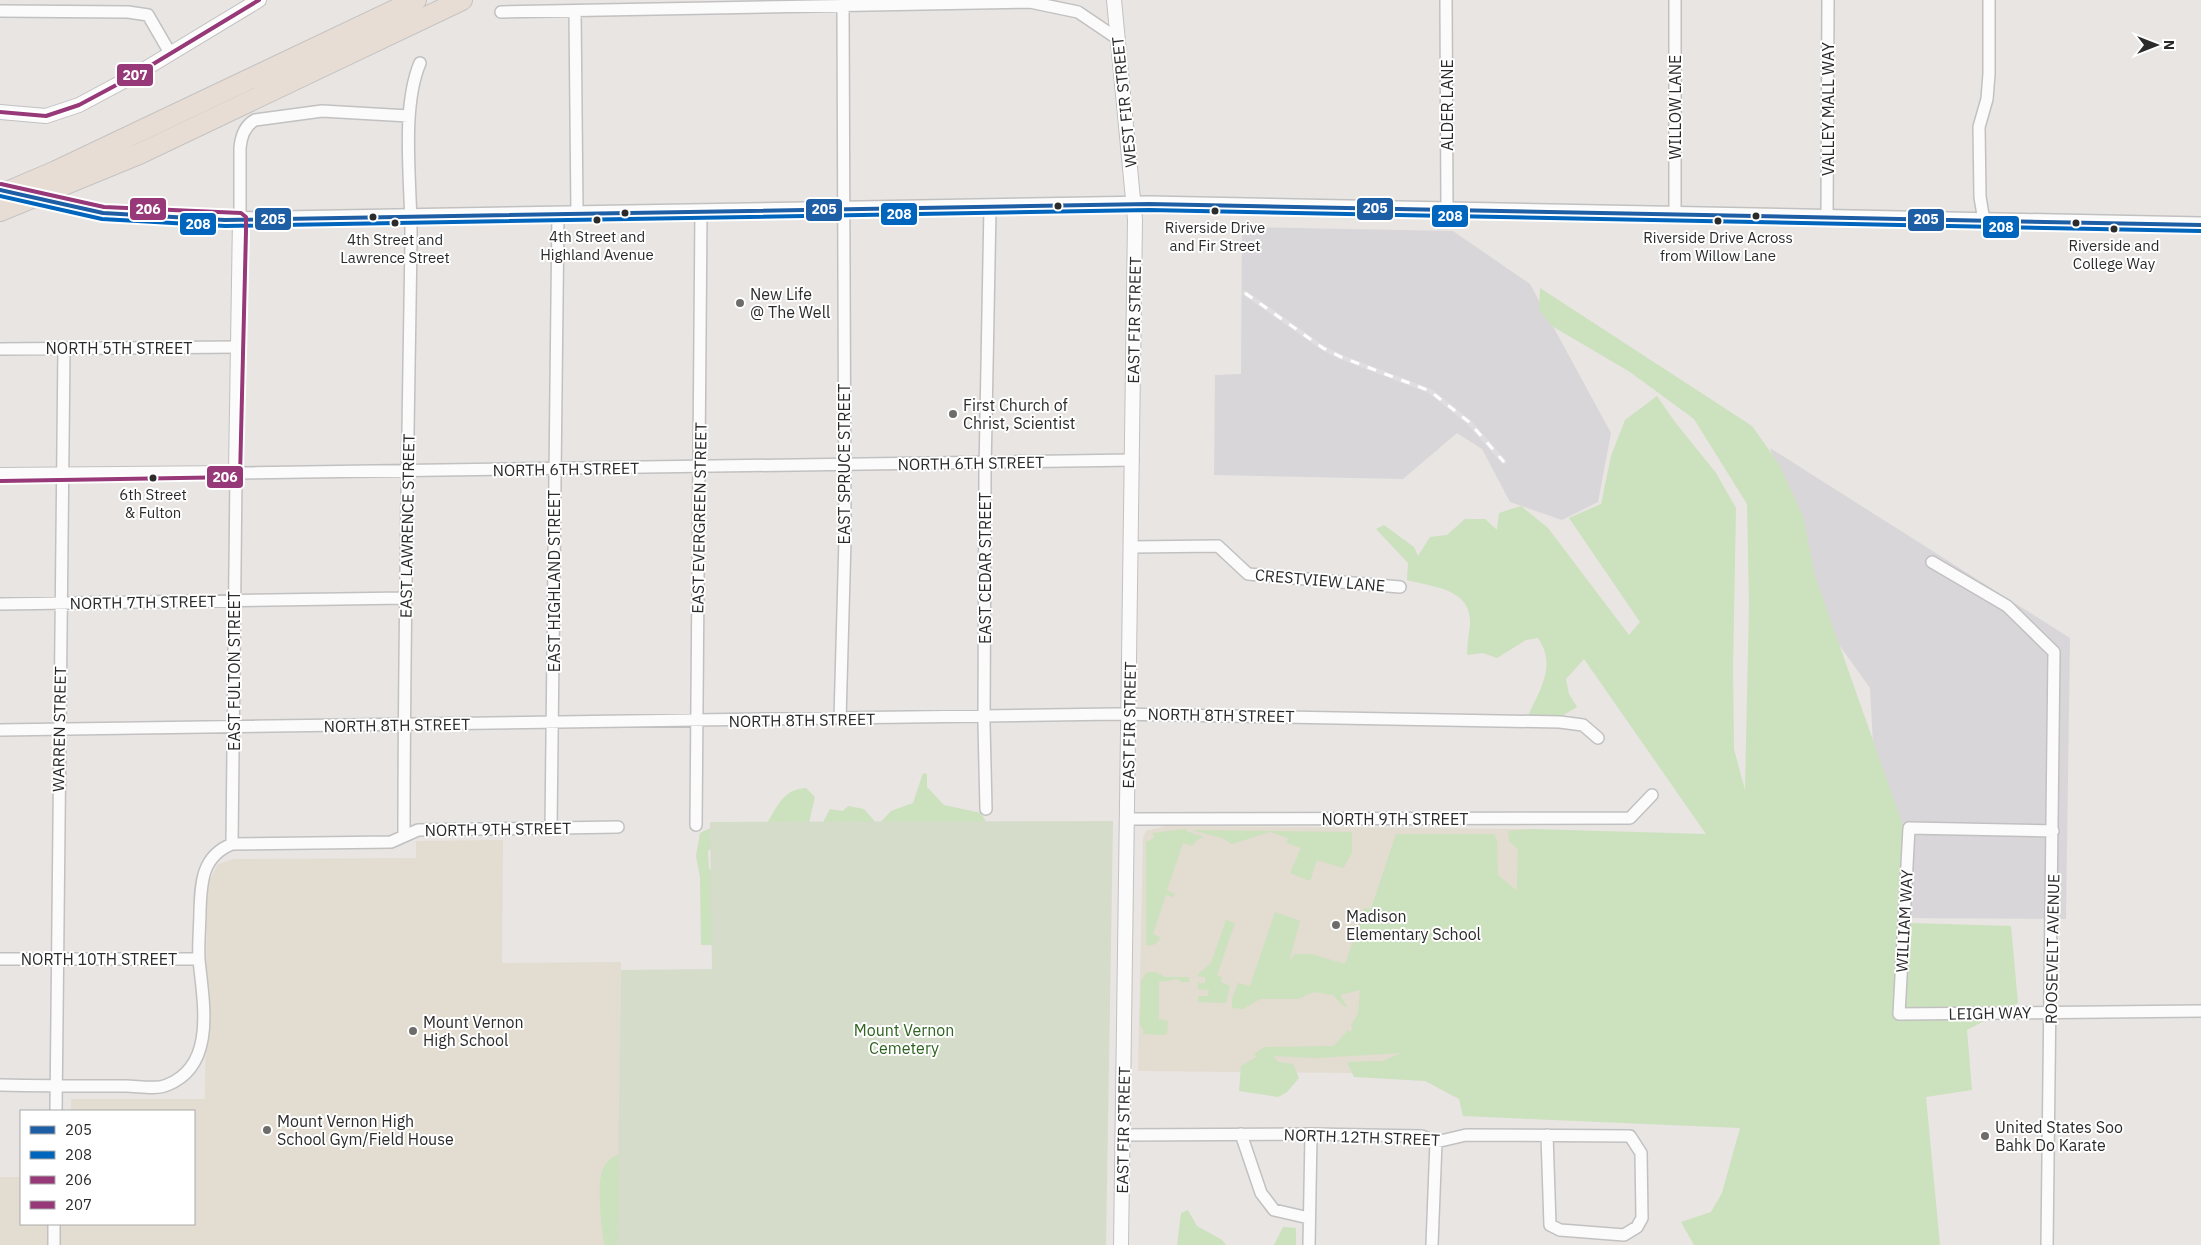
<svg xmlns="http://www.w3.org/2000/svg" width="2201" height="1245" viewBox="0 0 2201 1245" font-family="'IBM Plex Sans',sans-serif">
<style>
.industrial{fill:#d9d6d9}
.education{fill:#e2dcd1}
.green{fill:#cce1bd}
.cemetery{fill:#d5dcca}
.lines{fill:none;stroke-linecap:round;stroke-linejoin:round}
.minor-casing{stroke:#c2c1c1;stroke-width:14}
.tertiary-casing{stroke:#c2c1c1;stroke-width:16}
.secondary-casing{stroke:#c2c1c1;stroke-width:18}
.motorway-casing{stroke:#c5c3c2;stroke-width:22}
.minor{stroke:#fcfbfb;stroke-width:11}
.tertiary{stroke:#fcfbfb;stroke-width:14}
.secondary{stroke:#fcfbfb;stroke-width:15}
.motorway{stroke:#e7ddd5;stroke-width:20}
.rail-casing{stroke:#dedddf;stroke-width:5}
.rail{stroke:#fff;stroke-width:3;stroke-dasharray:9;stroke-linecap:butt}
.secondary-bridge-casing{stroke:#c2c1c1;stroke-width:18;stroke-linecap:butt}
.secondary-bridge{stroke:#fcfbfb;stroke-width:15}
.bus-1-casing{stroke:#fff;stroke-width:8}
.bus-2-casing{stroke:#fff;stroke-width:8}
.bus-3-casing{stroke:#fff;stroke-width:8}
.bus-4-casing{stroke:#fff;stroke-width:8}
.bus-1{stroke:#1e5ea5;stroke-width:4}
.bus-2{stroke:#0065bd;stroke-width:4}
.bus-3{stroke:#973978;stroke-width:4}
.bus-4{stroke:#973978;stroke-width:4}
.bus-dot{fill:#2b2b2b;stroke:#fff;stroke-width:2}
.poi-dot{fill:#6d6c6b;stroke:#fff;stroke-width:2}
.labels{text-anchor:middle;stroke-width:4;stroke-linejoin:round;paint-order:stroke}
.bus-label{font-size:15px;fill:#2b2b2b;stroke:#fff}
.street-label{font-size:16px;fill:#2b2b2b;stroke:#fff}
.poi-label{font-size:16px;fill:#2b2b2b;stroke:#fff;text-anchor:start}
.park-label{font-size:16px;fill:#2e6320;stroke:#fff}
.line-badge{stroke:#fff;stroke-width:2}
.badge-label{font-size:14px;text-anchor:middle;font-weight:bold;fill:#fff}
</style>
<rect width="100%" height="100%" fill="#e8e5e2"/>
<path class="industrial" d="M1242,227L1453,231L1530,284L1611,433L1598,502L1562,520L1510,502L1482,449L1457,433L1403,479L1214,475L1215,375L1241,374Z
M1770,448L2070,638L2066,919L1895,918L1875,780L1870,688L1832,635Z"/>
<path class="education" d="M1166,826L1531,829L1529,1015L1435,1054L1362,1073L1138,1071L1143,838L1146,831Z
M503,840L502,963L621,962L618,1245H0V1177H21V1224H194V1111H71V1099H205L207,885L218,864L234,859L416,858V841Z"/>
<path class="green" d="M1540,288L1752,426L1779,464L1803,516L1815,576L1905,831L1911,923L2011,926L2018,1003L1967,1030L1972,1090L1926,1097L1940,1245H1694L1681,1222L1711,1212L1722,1193L1740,1128L1463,1116L1459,1099L1425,1081L1354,1077L1347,1062L1383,1061L1401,1053L1315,1058L1274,1056L1278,1062L1293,1064L1299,1078L1287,1092L1278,1097L1239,1091L1241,1066L1258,1056L1253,1055L1264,1047L1334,1046L1348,1030L1350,1032L1353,1028L1351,1025L1358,1014L1360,990L1340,995L1347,1007H1345L1333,995L1314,992L1298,999H1260L1243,1009L1232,1008V999L1238,983L1250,986L1275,912L1300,921L1289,962L1295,954H1311L1345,964L1364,908L1371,909L1396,834H1494L1497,840L1498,875L1517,891L1518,849L1509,841L1508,831L1531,829L1706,834L1584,659L1566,679L1569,694L1577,707L1562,716H1528C1540,689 1557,666 1538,638L1526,640L1497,658L1483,653L1467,655C1467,645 1469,634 1470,624C1472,588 1432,587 1407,580L1408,563L1376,529L1384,525L1414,547L1418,556L1430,537L1447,535L1465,519H1485L1497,530L1499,513L1521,506L1548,528L1629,635L1640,622L1569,518L1601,504L1611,456L1625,420L1657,396L1675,422L1716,473L1736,508L1733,668L1734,749L1745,790L1749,604L1747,504L1694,419L1630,372L1552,326L1539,310Z
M923,773L927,774V787L944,805L981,813L988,825L716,845L708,851L709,868L715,876V945H701L700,877L696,856L700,833L717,825L765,826C778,807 781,790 806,788L815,797L808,827L820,828L830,809L843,811L848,806L864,809L878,825L891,811L913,803Z
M1186,829V831L1204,837L1197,840L1192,846L1183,843L1167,890L1175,894L1173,897L1166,895L1153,934L1160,937C1158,944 1153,946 1146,945V842L1155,837L1152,833Z
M1191,830L1352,832V853L1343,868L1317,860L1310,881L1290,873L1301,848L1287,843L1288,838L1270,832L1232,844L1222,838Z
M1226,920L1235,923L1217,975L1222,977L1221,982L1230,986L1226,1003L1198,1002V996H1208L1209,990L1198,989V983H1205V977L1198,976V974L1211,963Z
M1147,972H1155L1165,977H1189V982H1180L1179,979L1159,982V1019L1168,1021L1167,1033L1165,1035L1143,1034L1144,1031L1140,1025L1141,981Z
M622,1152L624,1245H605C601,1231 596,1178 604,1167C608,1159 615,1156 622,1152Z
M1188,1210L1197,1226L1222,1240L1226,1245H1177L1181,1213Z
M1283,1227L1296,1228V1245H1274Z"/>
<path class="cemetery" d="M1113,821L1106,1245H617L621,970L712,969L710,822Z"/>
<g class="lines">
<g class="minor-casing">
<path id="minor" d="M1446,0L1447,210
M1675,0V215
M0,11L128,12L148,15L170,53
M575,11L577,213
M501,12L1030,2L1078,12L1118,39
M1827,218L1828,0
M240,219V148C241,137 244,126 255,120L322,111L409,116
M1984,221L1980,197L1979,127L1987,99L1989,74V0
M0,349L238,347
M1132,547L1218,546L1248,574L1400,587
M1932,562L2007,606L2054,652L2047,1245
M0,604L406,598
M840,719L845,539L843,6
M0,730L1115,714L1560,722L1583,725L1598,738
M986,809L984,724L985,472L990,207
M1128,819L1630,818L1652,795
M696,825L701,211
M551,828L558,213
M2053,831L1909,828L1899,1014L2201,1011
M404,836C404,637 408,439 411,241C412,189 400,110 420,63
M232,844L236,473L1133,460
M0,959H199
M0,1085C42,1086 84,1086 126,1086C138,1086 156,1090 167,1085C217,1066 203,1001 199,960C198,944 200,926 200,910C201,882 202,856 232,844L391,842L418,830L618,827
M56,1111L64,348
M1241,1134L1261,1193L1274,1210L1309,1218
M1123,1135L1311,1134L1422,1136L1436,1142L1466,1135L1630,1136L1641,1153L1642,1218L1637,1227L1624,1235L1560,1230L1550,1225L1547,1135
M54,1245V1224
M1309,1245L1311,1134
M1432,1245L1436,1142"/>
</g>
<g class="tertiary-casing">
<path id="tertiary" d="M1114,0L1135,220L1121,1245
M0,112L46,116L79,105L135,75L259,0
M0,475L236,473L240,219"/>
</g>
<g class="secondary-casing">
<path id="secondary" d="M142,216L225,220L1149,204L2201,225"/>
</g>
<g class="motorway-casing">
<path id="motorway" d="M0,195L56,171L416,0
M0,211L139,154L462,0"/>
</g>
<use href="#minor" class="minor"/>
<use href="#tertiary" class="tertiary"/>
<use href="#secondary" class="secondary"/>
<use href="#motorway" class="motorway"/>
<g class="rail-casing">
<path id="rail" d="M1245,293L1323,348L1341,357L1430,391L1469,422L1504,462"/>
</g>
<use href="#rail" class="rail"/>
<g class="secondary-bridge-casing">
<path id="secondary-bridge" d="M0,190L103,213L142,216"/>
</g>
<use href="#secondary-bridge" class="secondary-bridge"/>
<g class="bus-1-casing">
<path id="bus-1" d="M0,190L103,213L225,220L1149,204L2201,225"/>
</g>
<g class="bus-2-casing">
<path id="bus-2" d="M0,196L102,219L225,226L1149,210L2201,231"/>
</g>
<g class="bus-3-casing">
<path id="bus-3" d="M0,481L240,477L246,231V217L241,213L104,207L1,184"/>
</g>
<g class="bus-4-casing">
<path id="bus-4" d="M0,112L46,116L79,105L135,75L259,0"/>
</g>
<use href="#bus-1" class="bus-1"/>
<use href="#bus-2" class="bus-2"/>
<use href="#bus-3" class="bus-3"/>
<use href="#bus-4" class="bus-4"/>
</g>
<g class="bus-dot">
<circle cx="1058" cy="206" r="4.5"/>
<circle cx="1215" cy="211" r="4.5"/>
<circle cx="625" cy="213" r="4.5"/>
<circle cx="1756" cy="216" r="4.5"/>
<circle cx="373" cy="217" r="4.5"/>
<circle cx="597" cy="220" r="4.5"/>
<circle cx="1718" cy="221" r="4.5"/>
<circle cx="395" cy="223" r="4.5"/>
<circle cx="2076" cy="223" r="4.5"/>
<circle cx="2114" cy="229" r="4.5"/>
<circle cx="153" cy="478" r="4.5"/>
</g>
<g class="poi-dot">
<circle cx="740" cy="303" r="5"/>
<circle cx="953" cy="414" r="5"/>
<circle cx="1336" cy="925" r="5"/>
<circle cx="413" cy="1031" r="5"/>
<circle cx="267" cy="1130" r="5"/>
<circle cx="1985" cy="1136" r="5"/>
</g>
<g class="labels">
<g class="bus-label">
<text x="1215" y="233">Riverside Drive<tspan x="1215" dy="18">and Fir Street</tspan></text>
<text x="597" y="242">4th Street and<tspan x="597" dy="18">Highland Avenue</tspan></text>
<text x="1718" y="243">Riverside Drive Across<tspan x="1718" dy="18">from Willow Lane</tspan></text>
<text x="395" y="245">4th Street and<tspan x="395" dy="18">Lawrence Street</tspan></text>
<text x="2114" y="251">Riverside and<tspan x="2114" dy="18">College Way</tspan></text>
<text x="153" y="500">6th Street<tspan x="153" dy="18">&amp; Fulton</tspan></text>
</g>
<g class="street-label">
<text transform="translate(1124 102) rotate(-96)" y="6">WEST FIR STREET</text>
<text transform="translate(1447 105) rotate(-90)" y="6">ALDER LANE</text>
<text transform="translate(1675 107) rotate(-90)" y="6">WILLOW LANE</text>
<text transform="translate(1828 109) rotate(-90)" y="6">VALLEY MALL WAY</text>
<text transform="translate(1134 320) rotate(-89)" y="6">EAST FIR STREET</text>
<text x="119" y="354">NORTH 5TH STREET</text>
<text transform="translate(971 463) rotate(-1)" y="6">NORTH 6TH STREET</text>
<text transform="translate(844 464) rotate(-90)" y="6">EAST SPRUCE STREET</text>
<text transform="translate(566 469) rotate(-1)" y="6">NORTH 6TH STREET</text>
<text transform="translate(699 518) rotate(-89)" y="6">EAST EVERGREEN STREET</text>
<text transform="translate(407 526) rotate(-89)" y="6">EAST LAWRENCE STREET</text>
<text transform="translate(985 568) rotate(-90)" y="6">EAST CEDAR STREET</text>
<text transform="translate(1320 580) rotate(5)" y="6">CRESTVIEW LANE</text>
<text transform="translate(554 581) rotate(-90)" y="6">EAST HIGHLAND STREET</text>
<text transform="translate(143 602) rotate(-1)" y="6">NORTH 7TH STREET</text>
<text transform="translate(234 671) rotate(-90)" y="6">EAST FULTON STREET</text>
<text transform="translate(1221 715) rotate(1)" y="6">NORTH 8TH STREET</text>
<text transform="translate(802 720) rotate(-1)" y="6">NORTH 8TH STREET</text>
<text transform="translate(397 725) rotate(-1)" y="6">NORTH 8TH STREET</text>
<text transform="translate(1129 725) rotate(-89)" y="6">EAST FIR STREET</text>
<text transform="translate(59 729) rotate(-89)" y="6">WARREN STREET</text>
<text x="1395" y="825">NORTH 9TH STREET</text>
<text transform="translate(498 829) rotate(-1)" y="6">NORTH 9TH STREET</text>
<text transform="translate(1904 921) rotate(-87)" y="6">WILLIAM WAY</text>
<text transform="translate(2052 949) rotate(-89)" y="6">ROOSEVELT AVENUE</text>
<text x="99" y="965">NORTH 10TH STREET</text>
<text transform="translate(1990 1013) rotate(-1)" y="6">LEIGH WAY</text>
<text transform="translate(1123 1130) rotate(-89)" y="6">EAST FIR STREET</text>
<text transform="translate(1362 1137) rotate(2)" y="6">NORTH 12TH STREET</text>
</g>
<g class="poi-label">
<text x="750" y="300">New Life<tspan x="750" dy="18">@ The Well</tspan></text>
<text x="963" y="411">First Church of<tspan x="963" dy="18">Christ, Scientist</tspan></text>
<text x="1346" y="922">Madison<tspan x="1346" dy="18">Elementary School</tspan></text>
<text x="423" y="1028">Mount Vernon<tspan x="423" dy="18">High School</tspan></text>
<text x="277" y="1127">Mount Vernon High<tspan x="277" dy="18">School Gym/Field House</tspan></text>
<text x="1995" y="1133">United States Soo<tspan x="1995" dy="18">Bahk Do Karate</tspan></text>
</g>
<g class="park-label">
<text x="904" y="1036">Mount Vernon<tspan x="904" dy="18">Cemetery</tspan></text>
</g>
</g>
<g class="line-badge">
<rect x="116" y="63" width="38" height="24" rx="5" fill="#973978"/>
<rect x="1356" y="197" width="38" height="24" rx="5" fill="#1e5ea5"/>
<rect x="129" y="197" width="38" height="24" rx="5" fill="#973978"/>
<rect x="805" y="198" width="38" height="24" rx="5" fill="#1e5ea5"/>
<rect x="880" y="202" width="38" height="24" rx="5" fill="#0065bd"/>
<rect x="1431" y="204" width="38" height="24" rx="5" fill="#0065bd"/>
<rect x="254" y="207" width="38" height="24" rx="5" fill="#1e5ea5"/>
<rect x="1907" y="208" width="38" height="24" rx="5" fill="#1e5ea5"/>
<rect x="179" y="212" width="38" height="24" rx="5" fill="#0065bd"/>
<rect x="1982" y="215" width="38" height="24" rx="5" fill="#0065bd"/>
<rect x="206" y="465" width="38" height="24" rx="5" fill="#973978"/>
</g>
<g class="badge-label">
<text x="135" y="80">207</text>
<text x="1375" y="213">205</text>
<text x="148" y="214">206</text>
<text x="824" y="214">205</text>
<text x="899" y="219">208</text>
<text x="1450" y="221">208</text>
<text x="273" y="224">205</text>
<text x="1926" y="224">205</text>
<text x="198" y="229">208</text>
<text x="2001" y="232">208</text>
<text x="225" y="482">206</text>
</g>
<rect x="20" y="1110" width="175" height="115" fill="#ffffff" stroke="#aaaaaa"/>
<rect x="30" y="1126" width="25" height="8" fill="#1e5ea5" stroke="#aaaaaa"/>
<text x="65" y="1135" font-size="15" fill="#2b2b2b">205</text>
<rect x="30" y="1151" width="25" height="8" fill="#0065bd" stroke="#aaaaaa"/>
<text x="65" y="1160" font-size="15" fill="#2b2b2b">208</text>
<rect x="30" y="1176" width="25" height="8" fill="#973978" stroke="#aaaaaa"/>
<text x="65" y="1185" font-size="15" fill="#2b2b2b">206</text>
<rect x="30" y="1201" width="25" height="8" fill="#973978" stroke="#aaaaaa"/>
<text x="65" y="1210" font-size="15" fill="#2b2b2b">207</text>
<g transform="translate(2156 45) rotate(90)" stroke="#ffffff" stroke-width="4" paint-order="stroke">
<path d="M0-4L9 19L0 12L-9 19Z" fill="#2b2b2b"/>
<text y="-8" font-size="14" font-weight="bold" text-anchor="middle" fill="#2b2b2b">N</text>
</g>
</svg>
